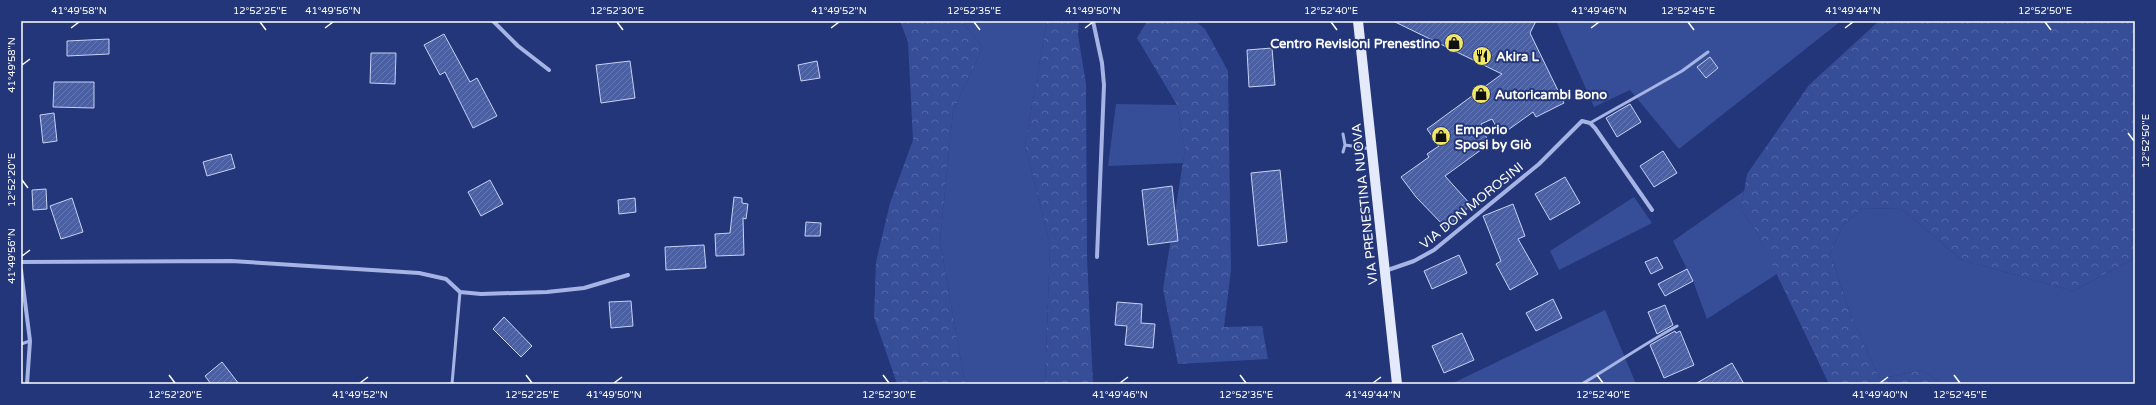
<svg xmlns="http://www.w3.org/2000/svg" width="2156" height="405" viewBox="0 0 2156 405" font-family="'Varela Round',sans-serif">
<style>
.green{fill:#364d98}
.forest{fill:url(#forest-crowns)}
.building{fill:url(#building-hatch);stroke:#c8d2f4}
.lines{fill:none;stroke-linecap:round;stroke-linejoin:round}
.service{stroke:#a5b4e5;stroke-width:3}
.minor{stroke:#a5b4e5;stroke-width:4}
.primary{stroke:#e5e9fc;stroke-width:10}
.ticks{fill:none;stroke:#fff;stroke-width:1.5}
.labels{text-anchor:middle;stroke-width:4;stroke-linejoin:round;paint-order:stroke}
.poi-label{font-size:13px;font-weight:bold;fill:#fff;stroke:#23367a;text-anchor:start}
.street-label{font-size:13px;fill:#fff;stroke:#23367a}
.neatline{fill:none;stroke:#fff;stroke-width:1.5}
.ticks-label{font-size:10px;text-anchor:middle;fill:#fff}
</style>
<defs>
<pattern id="forest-crowns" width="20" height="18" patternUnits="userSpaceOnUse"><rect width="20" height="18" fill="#364d98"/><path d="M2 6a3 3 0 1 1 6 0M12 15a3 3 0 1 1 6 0" fill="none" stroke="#5468a7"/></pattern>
<pattern id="building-hatch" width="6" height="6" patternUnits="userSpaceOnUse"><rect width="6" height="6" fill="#4b5fa3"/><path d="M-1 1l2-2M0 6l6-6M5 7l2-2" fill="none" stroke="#6677b1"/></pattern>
</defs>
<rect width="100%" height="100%" fill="#23367a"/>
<path class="green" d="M961,21H1047L1025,145L1050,245L1045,384H965L940,241L953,111L983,47Z
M1556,21H1841L1679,149L1630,90L1594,107Z
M1116,104L1177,105L1185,149L1183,163L1108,166Z
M1744,191L1741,209L1756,231L1777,274L1707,319L1693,281L1673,241Z
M1634,197L1652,223L1559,270L1550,251Z
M1862,208L1902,209L1962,260L2073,291L2135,258V384H1943L1921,370L1880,379L1852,318L1830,253L1843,225Z
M1605,310L1636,384H1451Z"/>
<path class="forest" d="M900,21H961L983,47L953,111L940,241L965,384H897L874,317L876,262L890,203L913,140L908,42Z
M1047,21H1079L1078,35L1086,84L1087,259L1093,384H1045L1050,245L1025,145Z
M1147,21H1195L1205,29L1228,71L1231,270L1224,327L1262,326L1268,359L1178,364L1163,289L1185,149L1177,105L1137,38Z
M1879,21H2135V258L2073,291L1962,260L1902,209L1862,208L1843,225L1830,253L1852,318L1880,379L1921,370L1943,384H1829L1756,231L1741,209L1747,174L1809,85Z"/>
<path class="building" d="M1393,21H1536L1530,33L1564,103L1536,117L1533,112L1501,135L1492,119L1481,124L1489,144L1445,176L1471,205L1446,228L1416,197L1401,177L1429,157L1427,154L1439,146L1427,129L1502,74Z
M444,34L470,82L477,78L497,116L473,128L445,72L440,75L424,45Z
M109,39V54L67,56V41Z
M1272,48L1275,85L1249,87L1247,50Z
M371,53H396L395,84L370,83Z
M1710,57L1718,68L1706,78L1697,67Z
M630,61L635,98L601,103L596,65Z
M817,61L820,78L801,81L798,65Z
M54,82H94V108L53,107Z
M1630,104L1641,122L1617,137L1606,118Z
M54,113L57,141L43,143L40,115Z
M1663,151L1677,173L1654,187L1640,166Z
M231,154L235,168L207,176L203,162Z
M1280,170L1287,242L1258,246L1251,173Z
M1565,177L1580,203L1550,220L1535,194Z
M490,180L503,204L481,216L468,192Z
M1172,186L1178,241L1148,245L1142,190Z
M46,189L47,209L33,210L32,190Z
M734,197L742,198V203L748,204L746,219L743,218L744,255L716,256L715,234L730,233Z
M72,198L83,232L61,239L50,206Z
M635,198L636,212L619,214L618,200Z
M1513,204L1525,236L1518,239L1538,274L1510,290L1496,264L1501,261L1483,216Z
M806,222L821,223L820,236H805Z
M704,245L706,268L666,270L665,247Z
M1459,255L1467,273L1432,289L1424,271Z
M1657,257L1663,268L1651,274L1645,262Z
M1687,269L1693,281L1665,296L1658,284Z
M1553,299L1562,318L1536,331L1526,313Z
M631,301L633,326L611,328L609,302Z
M1117,302L1142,304L1141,323L1155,324L1153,348L1125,345L1127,326L1115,325Z
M1665,305L1673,325L1657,334L1648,312Z
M504,317L532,346L521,357L493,329Z
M1675,331L1676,333L1680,331L1694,365L1664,378L1650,345Z
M1462,333L1474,360L1444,373L1432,346Z
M222,362L239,384H211L205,376Z
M1732,363L1744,384H1695Z"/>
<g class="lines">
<path class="service" d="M1590,123L1682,71L1708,52
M1343,134L1345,145
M1343,152L1345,145L1371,149
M21,344L30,341
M452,384L460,292
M1582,384C1614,365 1644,344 1677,326"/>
<path class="minor" d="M493,21L518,46L549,70
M1093,21L1102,63L1104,85L1097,257
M21,262L231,261L419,273L446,279L460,292L481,294L547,292L584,288L628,275
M21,270L30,341L27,384
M1385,271L1414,261L1434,250L1539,164L1582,121L1590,123L1595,128L1652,210"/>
<path class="primary" d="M1358,21L1397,384"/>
</g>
<path class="ticks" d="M260,22L266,30M617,22L623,30M974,22L980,30M1331,22L1337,30M1688,22L1694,30M2045,22L2051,30M71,28L79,22M325,28L333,22M831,28L839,22M1085,28L1093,22M1591,28L1599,22M1845,28L1853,22M22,65L30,59M2128,133L2134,141M22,180L28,188M22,256L30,250M169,375L175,383M526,375L532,383M883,375L889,383M1240,375L1246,383M1597,375L1603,383M1954,375L1960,383M360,383L368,377M614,383L622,377M1120,383L1128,377M1373,383L1381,377M1880,383L1888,377"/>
<defs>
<g id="shop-disc" transform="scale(1)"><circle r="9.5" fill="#f0e668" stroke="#23367a"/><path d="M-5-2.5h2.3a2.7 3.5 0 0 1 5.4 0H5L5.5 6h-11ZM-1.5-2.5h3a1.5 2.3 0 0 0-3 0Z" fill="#111"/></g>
<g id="restaurant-disc" transform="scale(1)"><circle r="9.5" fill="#f0e668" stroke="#23367a"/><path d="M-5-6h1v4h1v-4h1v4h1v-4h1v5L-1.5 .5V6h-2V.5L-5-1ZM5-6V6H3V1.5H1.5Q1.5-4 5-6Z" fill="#111"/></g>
</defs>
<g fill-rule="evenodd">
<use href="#shop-disc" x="1454" y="43"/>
<use href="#restaurant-disc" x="1482" y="56"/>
<use href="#shop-disc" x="1481" y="94"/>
<use href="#shop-disc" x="1441" y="136"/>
</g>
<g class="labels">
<g class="poi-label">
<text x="1440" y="48" text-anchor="end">Centro Revisioni Prenestino</text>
<text x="1496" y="61">Akira L</text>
<text x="1495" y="99">Autoricambi Bono</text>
<text x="1455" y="134">Emporio<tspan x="1455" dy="15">Sposi by Giò</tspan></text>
</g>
<g class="street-label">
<text transform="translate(1364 204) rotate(-96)" y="5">VIA PRENESTINA NUOVA</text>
<text transform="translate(1471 205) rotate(-39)" y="5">VIA DON MOROSINI</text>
</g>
</g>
<rect width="2156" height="405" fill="none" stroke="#23367a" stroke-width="44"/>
<rect x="22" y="22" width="2112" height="361" class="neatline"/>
<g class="ticks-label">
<text x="79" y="14">41°49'58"N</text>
<text x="260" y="14">12°52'25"E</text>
<text x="333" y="14">41°49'56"N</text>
<text x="617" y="14">12°52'30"E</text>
<text x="839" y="14">41°49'52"N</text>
<text x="974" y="14">12°52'35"E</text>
<text x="1093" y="14">41°49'50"N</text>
<text x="1331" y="14">12°52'40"E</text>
<text x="1599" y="14">41°49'46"N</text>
<text x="1688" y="14">12°52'45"E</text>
<text x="1853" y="14">41°49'44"N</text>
<text x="2045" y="14">12°52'50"E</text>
<text transform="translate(11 65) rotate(-90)" y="4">41°49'58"N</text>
<text transform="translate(2145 141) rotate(-90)" y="4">12°52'50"E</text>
<text transform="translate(11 180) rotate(-90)" y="4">12°52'20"E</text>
<text transform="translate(11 256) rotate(-90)" y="4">41°49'56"N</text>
<text x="175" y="398">12°52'20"E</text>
<text x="360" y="398">41°49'52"N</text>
<text x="532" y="398">12°52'25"E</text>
<text x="614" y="398">41°49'50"N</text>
<text x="889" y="398">12°52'30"E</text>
<text x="1120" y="398">41°49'46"N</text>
<text x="1246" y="398">12°52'35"E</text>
<text x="1373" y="398">41°49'44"N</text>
<text x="1603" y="398">12°52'40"E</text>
<text x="1880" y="398">41°49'40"N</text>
<text x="1960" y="398">12°52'45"E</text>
</g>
</svg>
